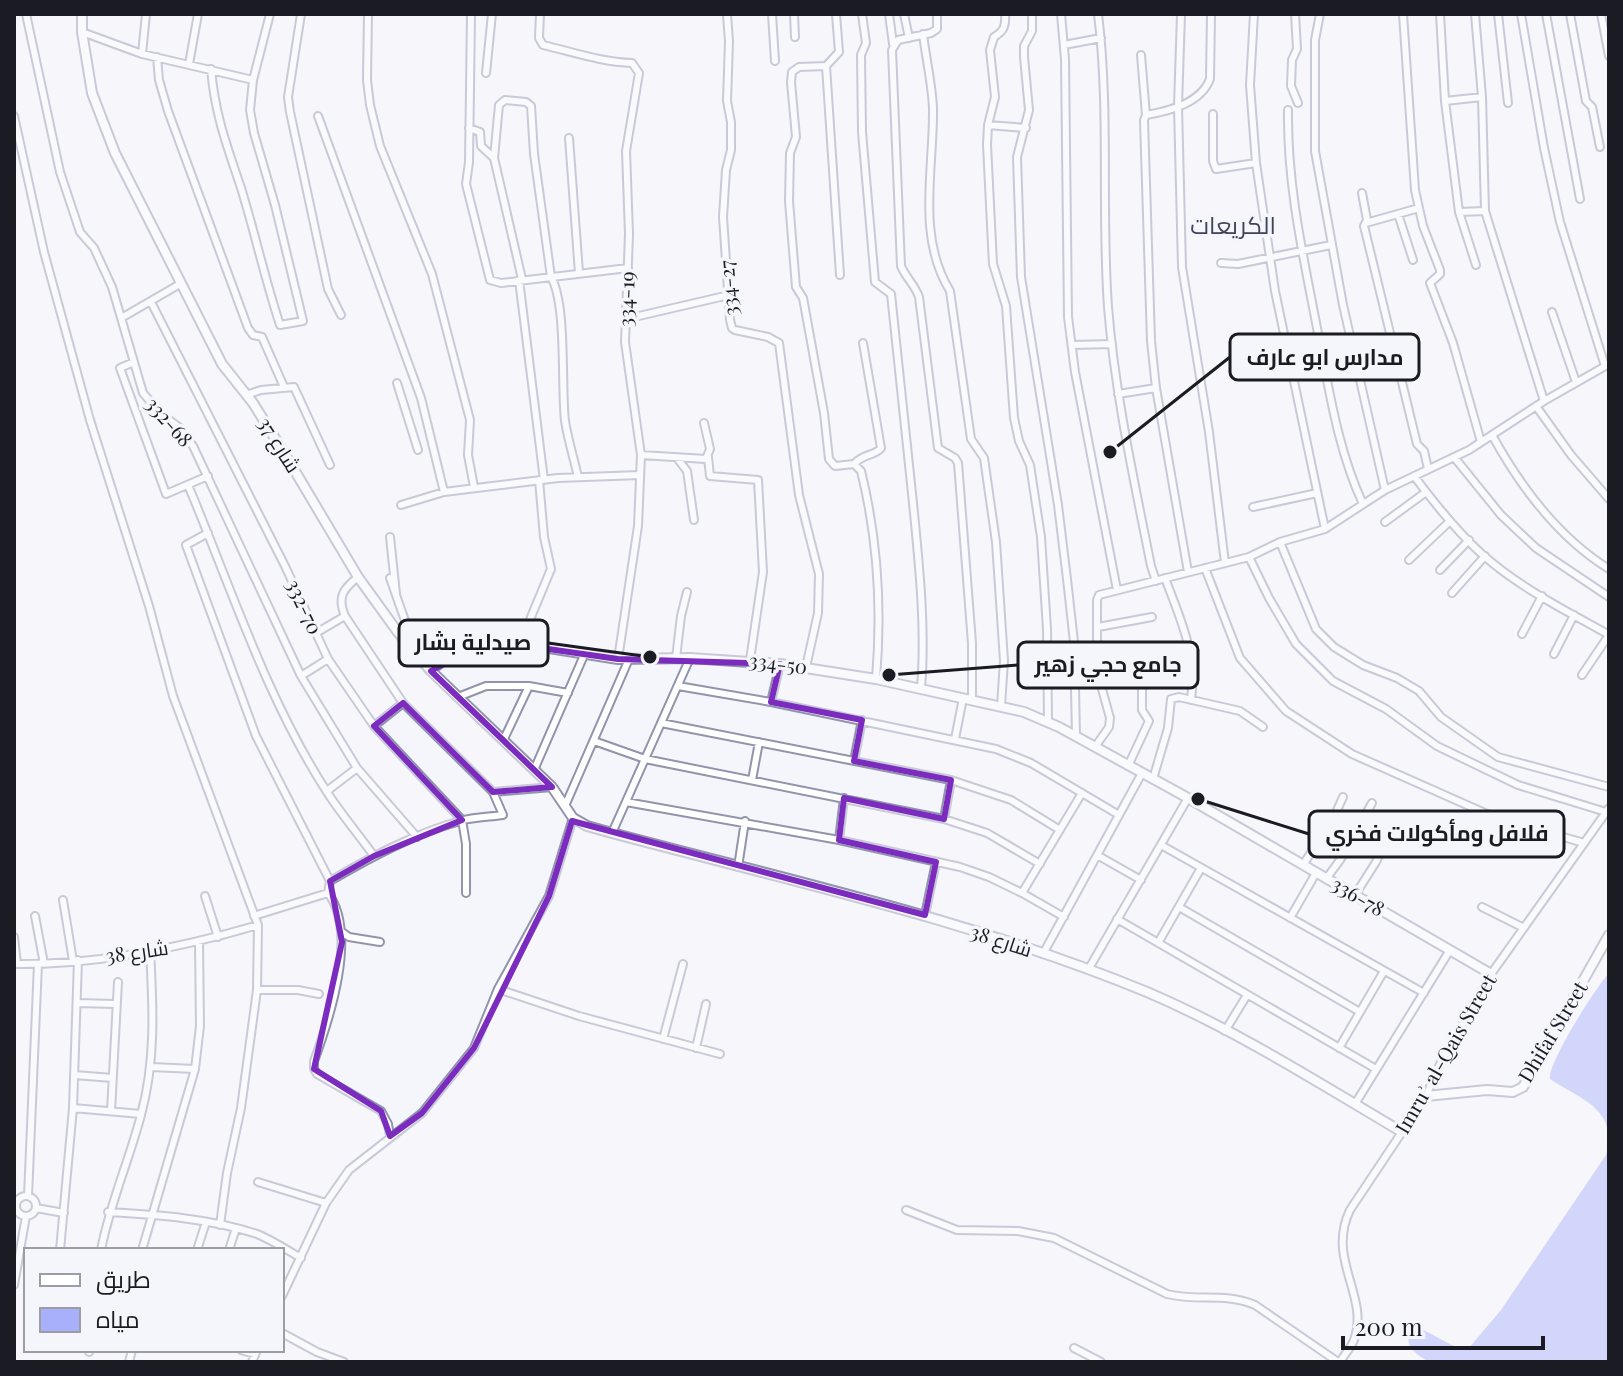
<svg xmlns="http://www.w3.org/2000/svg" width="1623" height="1376" viewBox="0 0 1623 1376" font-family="'Playfair Display',Cairo,serif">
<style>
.water{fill:#a9b0fb}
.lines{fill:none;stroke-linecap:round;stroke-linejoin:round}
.minor-casing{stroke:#9194ab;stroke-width:10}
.tertiary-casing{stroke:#9194ab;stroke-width:12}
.minor{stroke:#fff;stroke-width:6}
.tertiary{stroke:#fff;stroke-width:8}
.marked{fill:none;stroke:#7b2cbf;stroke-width:6;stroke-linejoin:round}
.labels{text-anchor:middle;stroke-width:7;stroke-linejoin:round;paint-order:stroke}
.street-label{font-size:20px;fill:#1a1b23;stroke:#f5f6fb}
.quarter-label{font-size:24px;fill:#414458;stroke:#f5f6fb}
.leader{fill:none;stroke:#1a1b23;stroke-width:3}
.callout-dot{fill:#1a1b23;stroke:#f5f6fb;stroke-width:3}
.callout{fill:#f5f6fb;stroke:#1a1b23;stroke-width:3}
.callout-label{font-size:22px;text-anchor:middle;font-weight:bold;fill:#1a1b23}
</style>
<rect width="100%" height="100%" fill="#f5f6fb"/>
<path class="water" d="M1609,973V1362H1430C1414,1354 1402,1344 1412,1326C1430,1330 1453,1350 1468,1349L1501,1310L1606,1155C1619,1109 1580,1099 1550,1079C1547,1064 1596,987 1609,973Z"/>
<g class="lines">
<g class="minor-casing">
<path id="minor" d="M26,14L60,172L80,232L94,248L112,287L143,393L161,414L180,428L193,446L301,676L357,768L417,837
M301,14L288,97L290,112L328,289L341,315
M368,14L367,80L370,105L380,146L432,274L470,420L468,455L474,487
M471,14L469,162L466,184L490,280L501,283L628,268
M540,14L539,38L543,45C573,52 601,62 632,63L639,73L626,151L629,234L625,342L641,455L638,526L618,659
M727,14L729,42L727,101L731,122V150L726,170L723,217L730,320L732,328L735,330L768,337L779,343L799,495L819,574L818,613L806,667
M772,14L775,61
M794,14L795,37
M862,14L866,43L861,55L862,132L875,282L891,294C898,364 906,433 913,503C919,564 926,627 921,688
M889,14L893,44
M904,14L909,38
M937,14V29L931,33L898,40L892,50L901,266C906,278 915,285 919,297L938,448L955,458L958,463L972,643V700
M1005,14C1006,26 1004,31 994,37L990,50L995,97L988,125L987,145L993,264L1006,306L1014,418L1019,441L1030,465L1041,537L1047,629L1048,721
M1032,14V31L1024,46V57L1029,110L1017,157L1021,277L1058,505L1067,579L1074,642L1076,736
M1061,14L1065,59L1068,317L1075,372L1117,590
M1098,14C1110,111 1101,210 1108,307C1115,394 1134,480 1151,566L1156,581
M1181,14L1178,106L1182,267L1209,432L1225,563
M1254,14L1250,85L1256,163L1275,291L1325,529
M1295,14L1297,49L1292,60L1291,86L1298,103
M1320,14L1315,40V151L1343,305L1385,490
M1403,14L1415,190L1423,226L1440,270V274L1430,283L1453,343L1481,442
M1440,14L1445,101L1459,212L1476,265
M1475,14L1482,97L1485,211L1544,401
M1498,14L1508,103
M1521,14L1544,148L1560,222L1605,366
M1546,14L1580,199
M1570,14L1586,101L1592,107L1600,147
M1601,14L1609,56
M82,32L142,54L253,80
M923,34C926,59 932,84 933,108C934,169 916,236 950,291L971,439L984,458L996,542L1004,661L1001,706
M1064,45L1101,38
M142,54L146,14
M1141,55L1146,115
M157,57L159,80L168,111L248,328L253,335L262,337L284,387
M189,64L198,14
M826,66L799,67L792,72L791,82L796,137L790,153L789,201L796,287L803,298L824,413L829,459L835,466L854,464C864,453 875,456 881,448L863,343
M826,66L840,275
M826,66L839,52L836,14
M211,69C215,115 227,146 241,188C255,233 265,280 280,325L303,321L275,205L254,133L250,110L253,80L270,14
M486,73L492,14
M1445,101L1482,97
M1288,110C1287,185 1303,255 1317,328C1329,388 1337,448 1363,504
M1213,114V161L1216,169L1256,163
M14,116L44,252L90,420L149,606L173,696L258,925L257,990L241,1108L227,1173L220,1225
M318,116L421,398L444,492L558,478L640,475
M988,125L1026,128
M469,128L480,132L481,146L494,158
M569,138L579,273
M1362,193L1367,220L1364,226L1417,444L1424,451L1428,469
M1459,212L1485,211
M1398,214L1413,260
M1366,223L1419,208
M1221,263L1238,264L1331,245
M522,279L494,158L499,105L505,100L526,102L531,106L534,154L551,277C567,304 561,387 565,421C568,440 574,459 578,477
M519,280L544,480
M151,302L285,566L328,659L374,726L462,820L466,844V893
M1552,312L1576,382
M123,317L180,284
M626,319L729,295
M1072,345L1112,344
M134,362L120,368L166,494L208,476
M397,383L418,450
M1118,394L1156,388
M246,395L261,390L294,387L330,465
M1536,406L1571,455L1609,499
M1492,435C1520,486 1559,538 1609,569
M641,455L706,459L710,449L704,423
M708,457L710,476L758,480L763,572L750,660
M1454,457L1501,515L1536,548L1609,597
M677,458L687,471L694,520
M854,464L861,471C878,540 882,608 876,679
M1414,476C1435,504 1457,532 1483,555C1520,588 1567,611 1609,635
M188,485C231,587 266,698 327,792C341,814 359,835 374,856
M401,505L444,492
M1253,507L1317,493
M1385,522L1426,492
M208,533L186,545L256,736L330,881
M390,537L396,594
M1280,542L1316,629L1334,647L1363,665L1397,678L1419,691L1441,717L1498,757L1609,787
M1249,557L1269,598L1296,644L1333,681L1386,709L1437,746L1518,785L1606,812
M1409,560L1450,521
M1205,568L1240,658L1286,711L1352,754L1494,817L1584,843
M1440,570L1469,540
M1188,572L1156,388L1151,341L1144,120L1146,115C1170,111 1201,103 1210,79L1211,14
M390,578L409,632
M1165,578C1181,621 1197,653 1191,700
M1452,593L1485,556
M1098,627L1152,617
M316,633L345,616
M1522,634L1542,596
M524,644L531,617L551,569L544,537L539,480
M1554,654L1574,615
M676,658L681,616L687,592
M431,671L456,653L482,641
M1582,675L1609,635
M301,676L328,659
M678,686L771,702L996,749L1031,763L1119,815
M458,697L486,686H529L568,693
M771,702L780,664
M661,723L951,780L1011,800L1060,830
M374,726L403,703
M955,739L963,698
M503,741L529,686
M594,741L645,759L944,819L987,833L1040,864
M1095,747L1109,727L1110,718L1097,671V600L1099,595L1249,557L1280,542L1325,529L1385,490L1469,450L1544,401L1609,364
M854,761L862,720
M1128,766L1149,721L1142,710V678
M534,770L585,653
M1153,779L1168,728L1171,699L1179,697L1240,711L1263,727
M752,780L759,742
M327,791L357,768
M493,792L552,787
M626,802L839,840L960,867L989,877L1022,893L1064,917
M565,806L629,659
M944,819L951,780
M612,833L690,658
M839,840L844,798
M1161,845L1424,993
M1097,855L1141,880
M1303,865L1334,817L1343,797
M738,867L745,821
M1326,879L1340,860L1372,803
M328,893C358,933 330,1018 314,1061V1069L317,1074L381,1111L388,1124L390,1136
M1022,893L1082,793
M1355,895L1376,862L1390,830
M205,896L218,937
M63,900L73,961
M1179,907L1360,1012
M1482,907L1524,928
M925,915L936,862
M35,916L44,964
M254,916L328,893L330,881C371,857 414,834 460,821C474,817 489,817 503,815L493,792L403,703L345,616C337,597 343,589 358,577
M1290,918L1316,873
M1117,919L1376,1069
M342,932L349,937L380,942
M14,937L17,964
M1158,943L1201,868
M1043,954L1142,773
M14,964C96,965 180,948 258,925
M1088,970L1188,798
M498,989L579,1016L720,1054
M257,990H298L319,994
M77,1003L116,1004
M1225,1031L1247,995
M663,1039L683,964
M696,1048L706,1004
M1339,1048L1384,971
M151,1067L195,1069
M74,1075L113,1078
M1355,1104L1450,950
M73,1108L141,1114
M111,1111L118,982
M258,1182L326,1203
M16 1206a10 10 0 1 1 20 0a10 10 0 1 1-20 0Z
M28,1196L38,964
M36,1208L64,1213
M906,1210L957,1230L1018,1231L1054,1238L1167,1294C1199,1302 1223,1292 1255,1305L1338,1362
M108,1212C158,1215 209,1218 257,1234C272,1240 287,1250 301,1258
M60,1250L73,1108L78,960
M101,1250C110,1203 129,1161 141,1115C156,1060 153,1006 150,950
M142,1250L195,1069L200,1026L199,942
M197,1250L206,1222
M229,1250L236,1228
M14,1285L26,1216
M282,1296L326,1203L349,1170L422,1113L474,1048L498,989L549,896L573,818
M282,1333L317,1352L344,1362
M1074,1348L1101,1362
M241,1350L255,1354
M89,1352V1350
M129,1362L132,1350
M252,1362L257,1350
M1340,1362C1344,1355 1351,1348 1354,1340C1370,1296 1326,1260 1350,1210L1426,1096L1440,1064L1491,974L1609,808"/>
</g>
<g class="tertiary-casing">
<path id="tertiary" d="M82,14V32L92,93L115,153L222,364L253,403L286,456L358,577L397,631L431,671L552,787L573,818L587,826L612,833C791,881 975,921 1147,992C1236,1030 1319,1083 1402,1132
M397,631L524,644L618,659L690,658L780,664L876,679L1024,712L1059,727L1188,798L1491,974
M1426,1096L1487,1090L1513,1092L1523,1087L1609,935"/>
</g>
<use href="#minor" class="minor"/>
<use href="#tertiary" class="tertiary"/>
</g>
<path d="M0 0H1623V1376H0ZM485,640L618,659L780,664L771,702L862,720L854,761L951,780L944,819L844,798L839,840L936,862L925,915L572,821L549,896L474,1048L422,1113L390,1136L381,1111L314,1069L342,942L330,881L374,856L462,820L374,726L403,703L493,792L552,787L431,671Z" fill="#f5f6fb" fill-opacity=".55" fill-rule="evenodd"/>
<path class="marked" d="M485,640L618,659L780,664L771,702L862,720L854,761L951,780L944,819L844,798L839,840L936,862L925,915L572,821L549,896L474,1048L422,1113L390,1136L381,1111L314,1069L342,942L330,881L374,856L462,820L374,726L403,703L493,792L552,787L431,671Z"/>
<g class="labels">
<g class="street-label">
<text transform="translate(729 288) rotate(-95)" y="7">334-27</text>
<text transform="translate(627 299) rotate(-88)" y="7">334-19</text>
<text transform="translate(169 422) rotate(48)" y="7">332-68</text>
<text transform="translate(279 445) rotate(58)" y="7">شارع 37</text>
<text transform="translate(304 607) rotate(65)" y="7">332-70</text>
<text transform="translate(778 664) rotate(7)" y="7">334-50</text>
<text transform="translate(1358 897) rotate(30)" y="7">336-78</text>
<text transform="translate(1001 941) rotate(18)" y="7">شارع 38</text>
<text transform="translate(137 952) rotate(-8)" y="7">شارع 38</text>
<text transform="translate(1553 1032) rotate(-59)" y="7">Dhifaf Street</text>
<text transform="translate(1446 1054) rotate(-60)" y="7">Imruʾ al-Qais Street</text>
</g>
<g class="quarter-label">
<text x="1233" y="234">الكريعات</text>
</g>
</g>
<path class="leader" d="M1110 452L1230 357M650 657L548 643M889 675L1018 665M1198 799L1309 834"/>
<g class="callout-dot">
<circle cx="1110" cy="452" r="8"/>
<circle cx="650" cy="657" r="8"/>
<circle cx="889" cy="675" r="8"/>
<circle cx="1198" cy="799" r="8"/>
</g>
<g class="callout">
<rect x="1230" y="334" width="189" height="46" rx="8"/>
<rect x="399" y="620" width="149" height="46" rx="8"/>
<rect x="1018" y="642" width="180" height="46" rx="8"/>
<rect x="1309" y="811" width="255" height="46" rx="8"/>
</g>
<g class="callout-label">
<text x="1325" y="365">مدارس ابو عارف</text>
<text x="473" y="650">صيدلية بشار</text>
<text x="1108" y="672">جامع حجي زهير</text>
<text x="1437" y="841">فلافل ومأكولات فخري</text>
</g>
<rect width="1623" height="1376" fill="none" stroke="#1a1b23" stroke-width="32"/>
<rect x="24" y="1248" width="260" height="104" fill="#f5f6fb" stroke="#9d9ea5" stroke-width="2"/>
<rect x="40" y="1274" width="40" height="12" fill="#ffffff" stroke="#9d9ea5" stroke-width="2"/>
<text x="96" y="1288" font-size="24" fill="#1a1b23">طريق</text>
<rect x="40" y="1308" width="40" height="24" fill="#a9b0fb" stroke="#9d9ea5" stroke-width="2"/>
<text x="96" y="1328" font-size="24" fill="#1a1b23">مياه</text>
<path d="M1343 1336v12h200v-12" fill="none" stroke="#1a1b23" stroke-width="4"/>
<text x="1355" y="1336" font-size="24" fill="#1a1b23" stroke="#f5f6fb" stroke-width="6" paint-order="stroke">200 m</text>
</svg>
